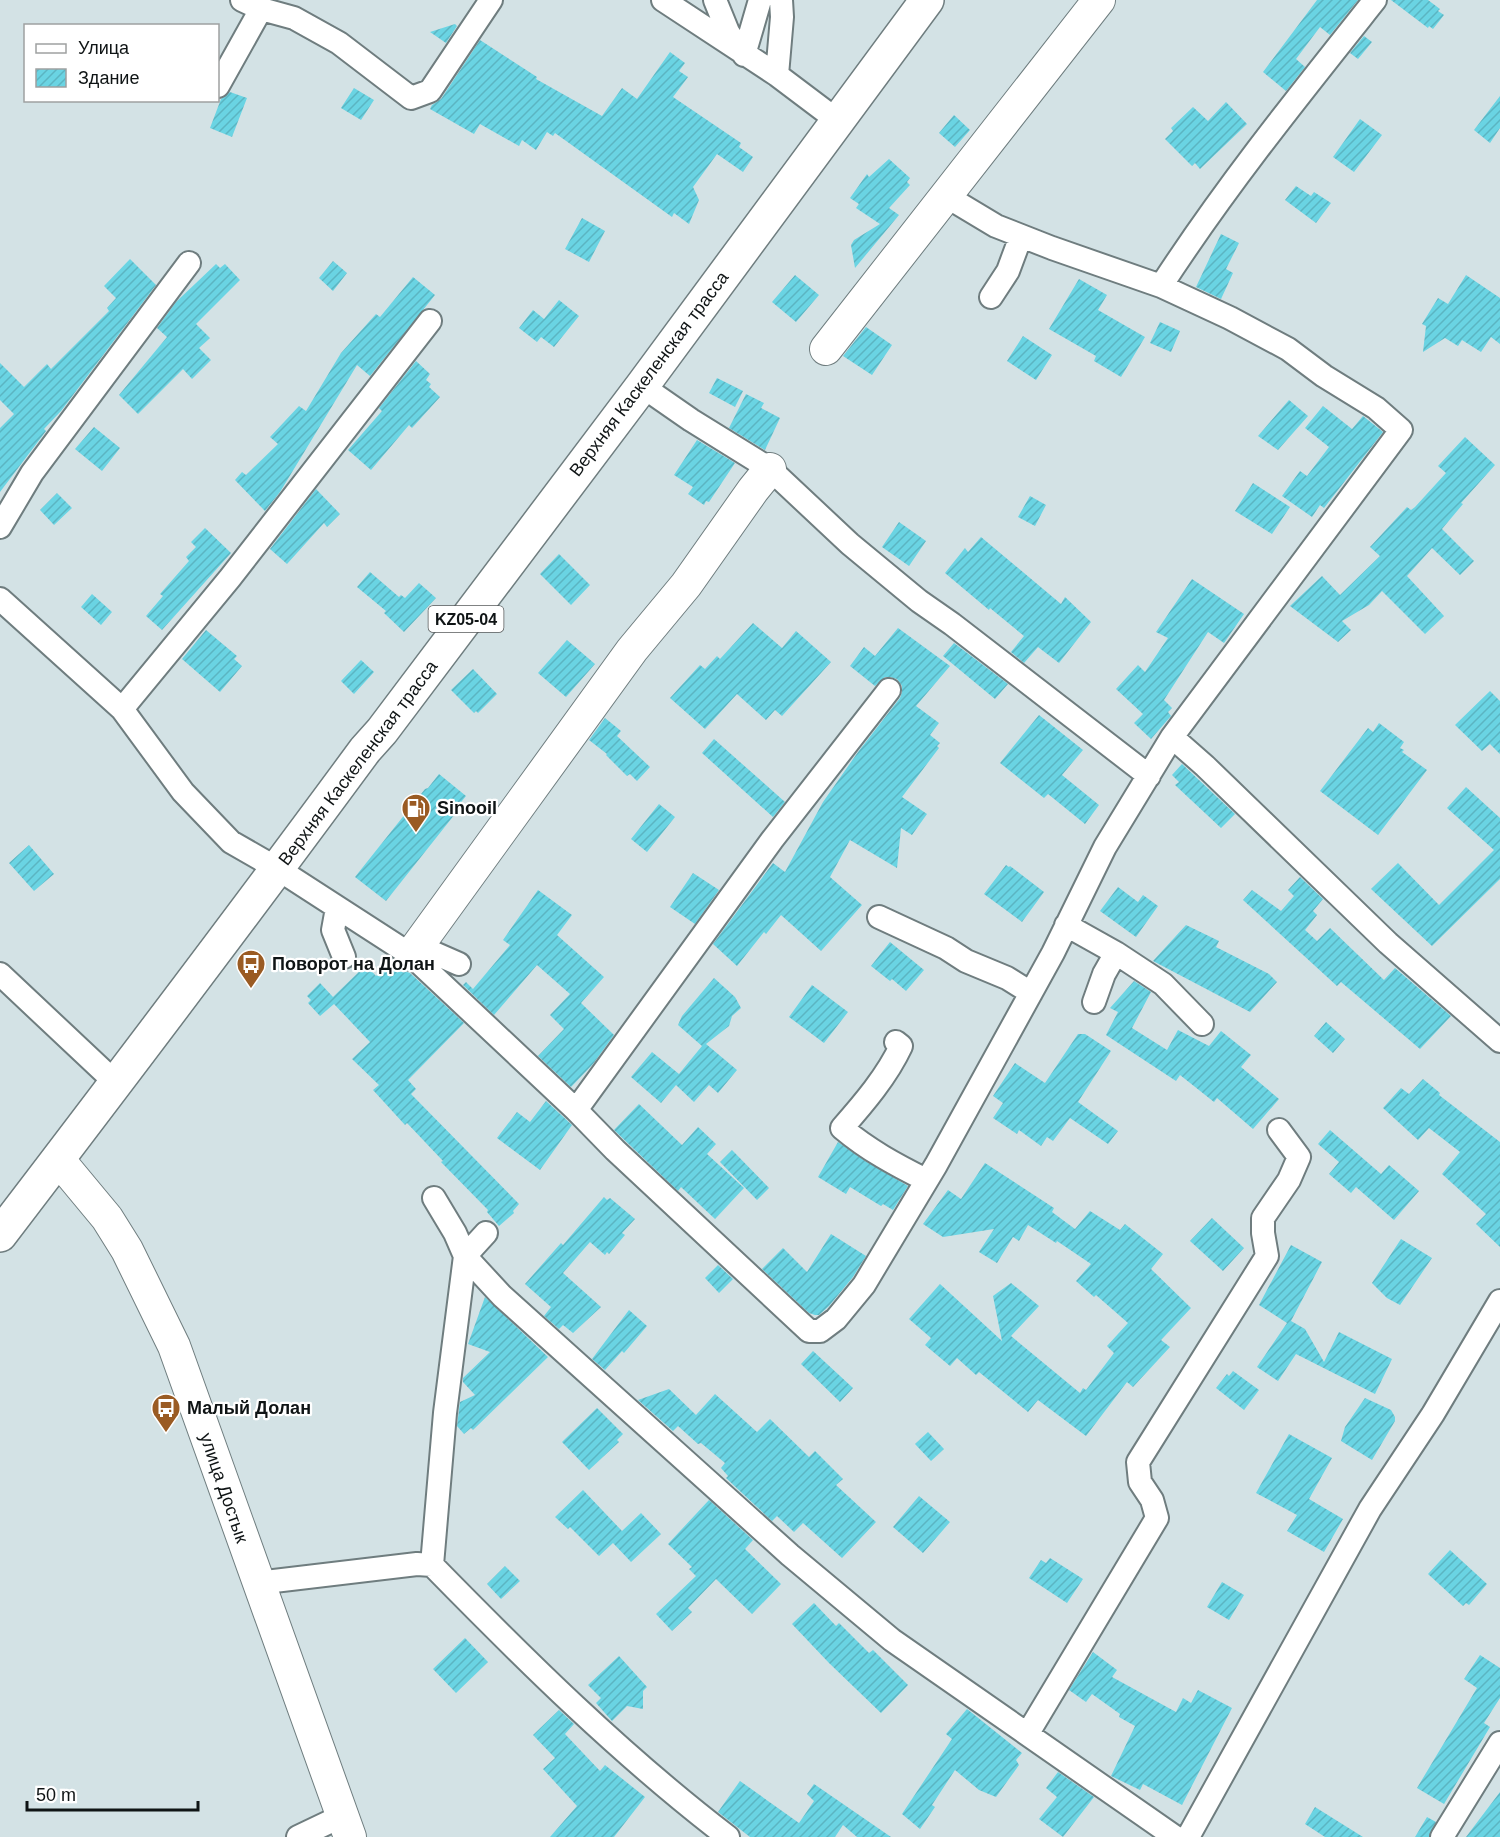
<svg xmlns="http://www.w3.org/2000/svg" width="1500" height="1837" viewBox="0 0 1500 1837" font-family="Helvetica,sans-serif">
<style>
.building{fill:url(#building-hatch)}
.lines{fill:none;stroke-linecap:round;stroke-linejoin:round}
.street-casing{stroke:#6f7d7f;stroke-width:26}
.secondary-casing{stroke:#6f7d7f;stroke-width:34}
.primary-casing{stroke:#6f7d7f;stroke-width:36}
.street{stroke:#fff;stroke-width:22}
.secondary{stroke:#fff;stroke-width:32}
.primary{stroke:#fff;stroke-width:33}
.labels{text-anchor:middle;stroke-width:4.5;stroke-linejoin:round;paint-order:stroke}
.shield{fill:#fff;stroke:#575a5b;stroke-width:1.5}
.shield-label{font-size:16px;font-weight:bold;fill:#0f1415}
.street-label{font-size:18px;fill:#0f1415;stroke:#fff}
.poi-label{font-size:18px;font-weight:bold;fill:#0f1415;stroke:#fff;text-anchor:start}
</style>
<defs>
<pattern id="building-hatch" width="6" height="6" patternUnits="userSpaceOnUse" patternTransform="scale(1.5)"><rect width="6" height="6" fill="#6ad4e3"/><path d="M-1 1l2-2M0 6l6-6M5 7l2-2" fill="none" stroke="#5bb5c2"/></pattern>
</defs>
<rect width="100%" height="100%" fill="#d3e2e5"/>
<path class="building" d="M1317,0H1358L1330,35L1320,27L1296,59L1305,67L1286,91L1263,72Z
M1391,0H1428L1440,9L1438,11L1444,15L1433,29L1429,26L1428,28Z
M455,24L457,26L446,43L430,32Z
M1364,36L1372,42L1358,59L1350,53Z
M480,40L537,77L536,79L602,116L622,88L637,99L670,52L685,63L679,71L688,77L673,97L741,143L739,147L753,157L743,172L717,154L693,187L699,200L689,224L674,213L672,217L555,133L553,136L547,132L536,150L522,140L519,146L480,124L474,134L430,109L432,105L441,99Z
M354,88L374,100L361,120L341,108Z
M230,92L247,98L232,137L210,128L221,99Z
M1500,96V128L1490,143L1474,130Z
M1226,102L1247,124L1200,169L1195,163L1192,166L1165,139L1173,131L1171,128L1193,107L1208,121Z
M954,115L970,130L955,147L939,133Z
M1360,119L1382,135L1354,172L1333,157Z
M889,159L910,178L907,182L910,185L889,208L899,215L855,268L851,245L854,240L880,224L856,208L859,204L850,198L867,174L869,177Z
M1296,186L1311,196L1314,192L1331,203L1316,223L1285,200Z
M582,218L605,231L589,262L565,249Z
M1221,234L1239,243L1226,269L1233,273L1221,299L1196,287Z
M130,259L156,285L61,411L44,429L46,431L0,492V428L14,414L0,400V363L24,387L47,364L51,369L109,311L107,308L116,298L104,286Z
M333,261L347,273L333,291L319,278Z
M216,264L220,268L225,264L240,280L196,324L210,338L199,348L211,360L192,379L183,369L138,414L119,395L167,337L157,328L176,302Z
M795,275L819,295L796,322L772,302Z
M1466,275L1500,298V344L1491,337L1481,352L1462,340L1458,346L1445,338L1423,352L1426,326L1422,324L1438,298L1448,304Z
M413,277L435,295L370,376L357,365L280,492L265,511L235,480L242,472L246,475L278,444L270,437L299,406L306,411L341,353L376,314L380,317Z
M1079,279L1107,295L1098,310L1145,337L1121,377L1094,361L1096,356L1049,329Z
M559,300L579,316L554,347L541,337L537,342L519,328L533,310L544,319Z
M1160,322L1180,331L1171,352L1150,343Z
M866,327L892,345L872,375L843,356Z
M1023,336L1052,355L1036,380L1007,361Z
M416,361L430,374L426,380L431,384L429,387L440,397L412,428L409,425L371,470L348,450L382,411L379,408Z
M717,378L743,391L735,407L709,393Z
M746,394L764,403L761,408L780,418L765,450L729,428Z
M1289,400L1308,416L1278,450L1258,436Z
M1323,406L1352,429L1363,416L1383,432L1324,508L1320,505L1312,517L1282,496L1300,471L1307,476L1329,447L1305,428Z
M94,427L120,448L102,471L75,449Z
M1465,437L1495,465L1461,503L1463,504L1442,529L1474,561L1460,575L1432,548L1407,576L1444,616L1425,634L1382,591L1369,605L1342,621L1351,630L1338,642L1290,606L1322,576L1340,595L1380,556L1370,547L1407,507L1411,510L1415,507L1446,473L1438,466Z
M697,440L735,463L709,502L706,501L704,505L688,494L693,487L674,475Z
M1253,483L1290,507L1272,534L1235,511Z
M316,489L340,514L327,527L324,523L287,564L270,549Z
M57,493L72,508L54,525L40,510Z
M1030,496L1046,505L1035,526L1018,517Z
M899,522L926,541L909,566L882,547Z
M205,528L231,553L162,630L146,616L163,596L160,594L189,561L186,557L196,547L191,542Z
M981,537L1061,604L1065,597L1091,622L1059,663L1038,647L1024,663L1011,652L1024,636L990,608L989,610L945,573L965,548L968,552Z
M559,554L590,585L571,605L540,574Z
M370,572L399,597L401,595L405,598L419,583L436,598L404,632L384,613L386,611L357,587Z
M1192,579L1244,614L1224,643L1208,632L1164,700L1172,708L1168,712L1171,716L1151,739L1134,723L1143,714L1116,689L1138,665L1145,672L1168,638L1156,632Z
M92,594L112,612L101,625L81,607Z
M753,623L782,648L796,631L831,662L782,716L775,710L766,720L737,694L705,729L670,698L700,665L705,669L717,656L720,659Z
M898,628L950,666L916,706L939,723L930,735L940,743L937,746L939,748L902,797L927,814L912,835L901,828L897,868L850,840L830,877L862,905L821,951L781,915L766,934L764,932L737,966L713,944L773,863L785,872L823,802L858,752L900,698L902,692V686L897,679L890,677H885L875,686L850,666L864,647L875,656Z
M206,630L237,656L234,659L242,666L220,692L182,659Z
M567,640L595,664L566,697L538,673Z
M954,643L1008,684L995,699L943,656Z
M361,660L374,672L354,694L341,681Z
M473,669L497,694L478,713L476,711L474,713L451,690Z
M1490,691L1500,701V754L1490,744L1482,751L1455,725Z
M1039,715L1083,750L1062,775L1099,805L1085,824L1048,794L1044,798L1000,763Z
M605,718L621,731L617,736L650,767L637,781L630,774L627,776L606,755L607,754L589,740Z
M1379,723L1404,742L1400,748L1404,750L1402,752L1427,770L1378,835L1320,791L1368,728L1373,732Z
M714,739L785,802L773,817L702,753Z
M1182,764L1235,814L1221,828L1175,785L1179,782L1172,775Z
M439,774L466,796L457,807L459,809L386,901L355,877L425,789L428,788Z
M1466,787L1500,818V879L1432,946L1371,889L1398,863L1439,905L1494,850L1447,808Z
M659,804L675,817L647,852L631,839Z
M29,845L54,874L34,891L9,863Z
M1006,865L1009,867L1010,866L1044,892L1022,922L984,894Z
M693,873L719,890L695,924L670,907Z
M1300,877L1323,899L1313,911L1317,915L1305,930L1317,941L1330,928L1384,980L1395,968L1451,1016L1420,1049L1341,982L1337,986L1243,900L1252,890L1281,911L1294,896L1288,890Z
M1118,887L1138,902L1143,895L1158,906L1136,937L1100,911Z
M538,890L572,915L557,935L604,977L581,1003L614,1035L593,1064L571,1087L538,1056L564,1029L550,1015L570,994L537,965L494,1015L463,985L466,982L473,989L510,945L503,940Z
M1186,925L1219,941L1216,947L1269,974L1277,982L1250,1012L1153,961Z
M890,942L924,970L906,991L892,979L890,981L871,966Z
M392,960L401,970L410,973L464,1023L408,1080L416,1089L411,1094L519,1204L513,1211L514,1213L499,1226L487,1212L488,1210L441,1162L443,1161L407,1123L405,1125L373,1090L379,1085L352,1059L370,1042L334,1004L320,1016L308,1003L311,1000L307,996L320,983L333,997L366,965L376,976Z
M714,978L735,997L741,1008L732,1016L729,1026L706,1044L737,1070L718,1093L709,1085L694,1102L676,1085L661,1103L631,1077L652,1052L679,1074L702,1046L678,1025L682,1016Z
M1134,981L1151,992L1132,1028L1167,1050L1178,1030L1209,1046L1221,1031L1251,1055L1241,1067L1279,1099L1253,1129L1217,1098L1214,1102L1180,1075L1176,1081L1106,1035L1118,1012L1110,1008Z
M812,985L848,1012L824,1043L789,1017Z
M1326,1022L1345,1039L1333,1053L1314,1036Z
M1078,1034H1085L1111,1051L1078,1102L1118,1131L1108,1144L1070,1118L1053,1141L1047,1137L1041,1146L1019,1130L1017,1134L993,1118L1003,1103L993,1096L1015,1063L1045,1083Z
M1423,1079L1440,1093L1439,1095L1500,1142V1247L1476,1224L1486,1214L1442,1174L1460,1152L1429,1128L1418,1140L1383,1108L1401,1088L1409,1094Z
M546,1101L572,1125L540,1170L497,1138L517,1112L530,1122Z
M639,1104L682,1145L698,1127L716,1144L707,1154L744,1188L715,1219L681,1187L678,1191L614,1130Z
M1330,1130L1381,1174L1389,1165L1419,1191L1394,1220L1356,1187L1351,1193L1329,1174L1339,1162L1318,1144Z
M838,1142L865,1161L908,1186L893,1210L883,1204L881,1206L850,1187L846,1194L818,1177Z
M732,1150L769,1188L757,1200L720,1162Z
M985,1163L1054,1208L1052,1212L1075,1229L1090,1211L1120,1230L1125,1224L1163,1254L1151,1269L1191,1308L1161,1340L1170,1347L1133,1387L1127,1382L1086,1436L1038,1400L1028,1412L979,1372L976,1375L957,1358L950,1366L925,1345L931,1338L909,1319L940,1284L1002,1341L993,1296L1011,1283L1039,1306L1011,1336L1080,1393L1083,1388L1086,1390L1114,1353L1107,1346L1128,1323L1096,1295L1094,1297L1076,1281L1091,1264L1057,1241L1056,1243L1028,1225L1019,1241L1013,1237L997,1263L979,1252L994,1229L943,1237L923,1224L948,1190L961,1199Z
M604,1197L607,1200L610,1198L635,1219L622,1233L625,1235L609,1254L607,1252L605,1255L590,1242L563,1273L601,1307L573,1333L563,1325L559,1329L544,1316L551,1307L525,1284L561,1243L563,1245Z
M1212,1218L1244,1248L1223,1271L1190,1241Z
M831,1234L866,1256L853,1277L829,1306L819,1315H815L809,1313L762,1269L783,1248L807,1272Z
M1401,1239L1432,1258L1400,1305L1387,1298L1372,1283Z
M1291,1245L1322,1262L1291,1321L1305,1329L1324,1362L1339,1332L1392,1359L1375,1394L1296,1354L1278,1381L1257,1367L1287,1323L1259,1305Z
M718,1265L733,1279L719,1293L705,1278Z
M485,1297L548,1357L473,1430L471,1428L464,1434L457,1426L460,1402L475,1395L463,1382V1378L490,1352L468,1344Z
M629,1310L647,1326L624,1353L622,1351L605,1370L592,1359Z
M813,1351L853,1388L840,1402L801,1364Z
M1233,1371L1259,1390L1244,1410L1216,1388L1227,1374L1229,1376Z
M669,1389L696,1415L715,1394L757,1432L770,1419L809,1457L815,1451L843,1479L836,1485L876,1522L842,1558L803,1523L794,1532L777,1516L772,1521L726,1478L728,1476L721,1468L725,1463L701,1443L698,1444L678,1426L673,1431L638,1400Z
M1365,1398L1391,1410L1395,1417V1421L1372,1460L1341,1441L1345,1427Z
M597,1408L623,1434L617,1440L619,1442L589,1470L562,1442Z
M928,1432L944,1449L931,1461L915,1444Z
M1289,1434L1332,1458L1309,1499L1343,1519L1324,1552L1287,1531L1297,1515L1256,1493Z
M583,1490L622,1531L641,1513L661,1534L631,1562L613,1543L599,1556L570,1527L568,1529L555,1517Z
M919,1496L950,1522L923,1553L893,1527Z
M709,1500L753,1540L745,1549L781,1584L752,1614L716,1579L688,1608L692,1612L672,1631L656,1614L696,1576L689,1569L692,1567L668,1544Z
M1450,1550L1487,1584L1469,1605L1466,1603L1463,1606L1428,1574Z
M1050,1558L1083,1579L1067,1603L1029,1578L1041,1560L1046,1563Z
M505,1566L520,1581L501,1599L487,1584Z
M1222,1582L1244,1595L1229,1620L1207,1607Z
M814,1603L836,1626L839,1623L869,1653L873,1650L908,1685L881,1713L829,1663L792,1624Z
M465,1638L488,1662L456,1693L433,1669Z
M1093,1652L1117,1670L1112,1677L1176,1712L1183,1698L1191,1703L1198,1690L1232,1708L1182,1805L1143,1784L1140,1790L1111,1776L1135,1726L1119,1717L1120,1714L1092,1694L1086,1702L1069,1690Z
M1480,1655L1500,1668V1698L1484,1723L1490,1727L1444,1804L1417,1788L1477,1688L1464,1679Z
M619,1656L647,1687L643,1691V1709L627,1706L612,1721L596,1703L601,1698L588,1685Z
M967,1709L1022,1753L1016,1760L1019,1765L996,1797L979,1790L955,1770L932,1805L935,1807L920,1829L902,1814L952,1739L946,1734Z
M559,1710L574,1724L565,1734L600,1771L605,1765L645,1797L614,1837H550L577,1806L543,1769L555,1758L533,1735Z
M1058,1772L1094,1797L1063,1837L1039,1819L1057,1797L1046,1788Z
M740,1781L799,1823L814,1801L807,1794L814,1784L891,1837H857L843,1825L835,1837H750L718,1812Z
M1500,1792V1837H1466Z
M1315,1807L1363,1837H1325L1305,1824Z
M1427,1817L1436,1822L1429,1837H1415Z"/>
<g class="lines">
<g class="street-casing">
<path id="street" d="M242,0L261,9L294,18L339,43L411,98L430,91L491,0
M663,0L777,75L838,121
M715,0L728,32L738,47
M744,55L760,0
M777,75L782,17L781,0
M218,86L261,9
M1161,286C1226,186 1301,93 1375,0
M991,297L1008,271L1021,236
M642,386L691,420L770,469L850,544L919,601L952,624L1149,776
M0,527L32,473L189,263
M0,599L122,709L183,792L231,842L278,869L411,955L576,1110L615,1150L809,1331H820L836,1319L864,1285L936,1165L1053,953L1105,847L1172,737L1401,430L1376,408L1324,376L1288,349L1230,318L1161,286L1052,248L996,226L946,196
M122,709L230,578L430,321
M1172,737L1205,766L1388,943L1500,1041
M337,908L333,930L344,957
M879,917L946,948L966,961L1007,978L1031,993
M1066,925L1116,953L1163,984L1202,1024
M418,946L459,964
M0,974L117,1084
M1094,1002L1104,974L1116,953
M896,1042L901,1046C887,1076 864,1103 842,1128C868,1150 896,1165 926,1180
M576,1110L772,840L889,690
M434,1198L455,1233L465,1256L445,1413L432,1565C526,1661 621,1755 728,1837
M486,1233L465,1256L502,1296L790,1555L892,1640L1175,1837
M257,1583L417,1564L432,1565
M1028,1733L1157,1518L1152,1500L1140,1482L1138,1462L1267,1256L1263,1233V1218L1289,1180L1299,1157L1279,1130
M298,1837L342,1816
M1188,1837L1370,1509L1433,1414L1500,1301
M1442,1837L1500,1743"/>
</g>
<g class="secondary-casing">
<path id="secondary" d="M826,349L1099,0
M411,955L632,650L686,585L753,490L770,469
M58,1159L107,1218L127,1250L174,1346L350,1837"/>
</g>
<g class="primary-casing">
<path id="primary" d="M0,1235C123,1074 245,913 365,750L382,731L642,386L927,0"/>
</g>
<use href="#street" class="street"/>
<use href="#secondary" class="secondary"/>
<use href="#primary" class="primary"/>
</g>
<defs>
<g id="fuel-pin" transform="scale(1.5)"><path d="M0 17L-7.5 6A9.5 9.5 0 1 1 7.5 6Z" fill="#9a5b23" stroke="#fff"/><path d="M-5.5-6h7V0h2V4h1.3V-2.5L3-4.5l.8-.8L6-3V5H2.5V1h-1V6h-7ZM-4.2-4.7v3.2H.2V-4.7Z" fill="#fff"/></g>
<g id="bus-pin" transform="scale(1.5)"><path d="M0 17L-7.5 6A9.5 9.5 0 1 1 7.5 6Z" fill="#9a5b23" stroke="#fff"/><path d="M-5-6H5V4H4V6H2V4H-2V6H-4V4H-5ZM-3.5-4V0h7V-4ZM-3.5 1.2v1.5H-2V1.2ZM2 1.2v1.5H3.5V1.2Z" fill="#fff"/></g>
</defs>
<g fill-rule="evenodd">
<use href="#fuel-pin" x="416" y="808"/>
<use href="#bus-pin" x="251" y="964"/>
<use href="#bus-pin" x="166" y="1408"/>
</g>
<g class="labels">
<rect class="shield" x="428.5" y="606" width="75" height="26" rx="4.5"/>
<g class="shield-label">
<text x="466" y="625">KZ05-04</text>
</g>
<g class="street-label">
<text transform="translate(649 374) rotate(-53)" y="6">Верхняя Каскеленская трасса</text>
<text transform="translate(358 763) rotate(-53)" y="6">Верхняя Каскеленская трасса</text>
<text transform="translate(224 1488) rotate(71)" y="6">улица Достык</text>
</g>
<g class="poi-label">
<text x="437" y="814">Sinooil</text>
<text x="272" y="970">Поворот на Долан</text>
<text x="187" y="1414">Малый Долан</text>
</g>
</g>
<rect x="24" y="24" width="195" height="78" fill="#ffffff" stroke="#9fa1a1" stroke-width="1.5"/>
<rect x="36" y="44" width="30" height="9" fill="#ffffff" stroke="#9fa1a1" stroke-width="1.5"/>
<text x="78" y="54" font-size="18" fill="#0f1415">Улица</text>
<rect x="36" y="69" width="30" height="18" fill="url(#building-hatch)" stroke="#9fa1a1" stroke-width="1.5"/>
<text x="78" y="84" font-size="18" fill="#0f1415">Здание</text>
<path d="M27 1801v9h171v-9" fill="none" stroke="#0f1415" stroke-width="3"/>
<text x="36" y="1801" font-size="18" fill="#0f1415" stroke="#ffffff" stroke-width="4.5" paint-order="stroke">50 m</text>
</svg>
